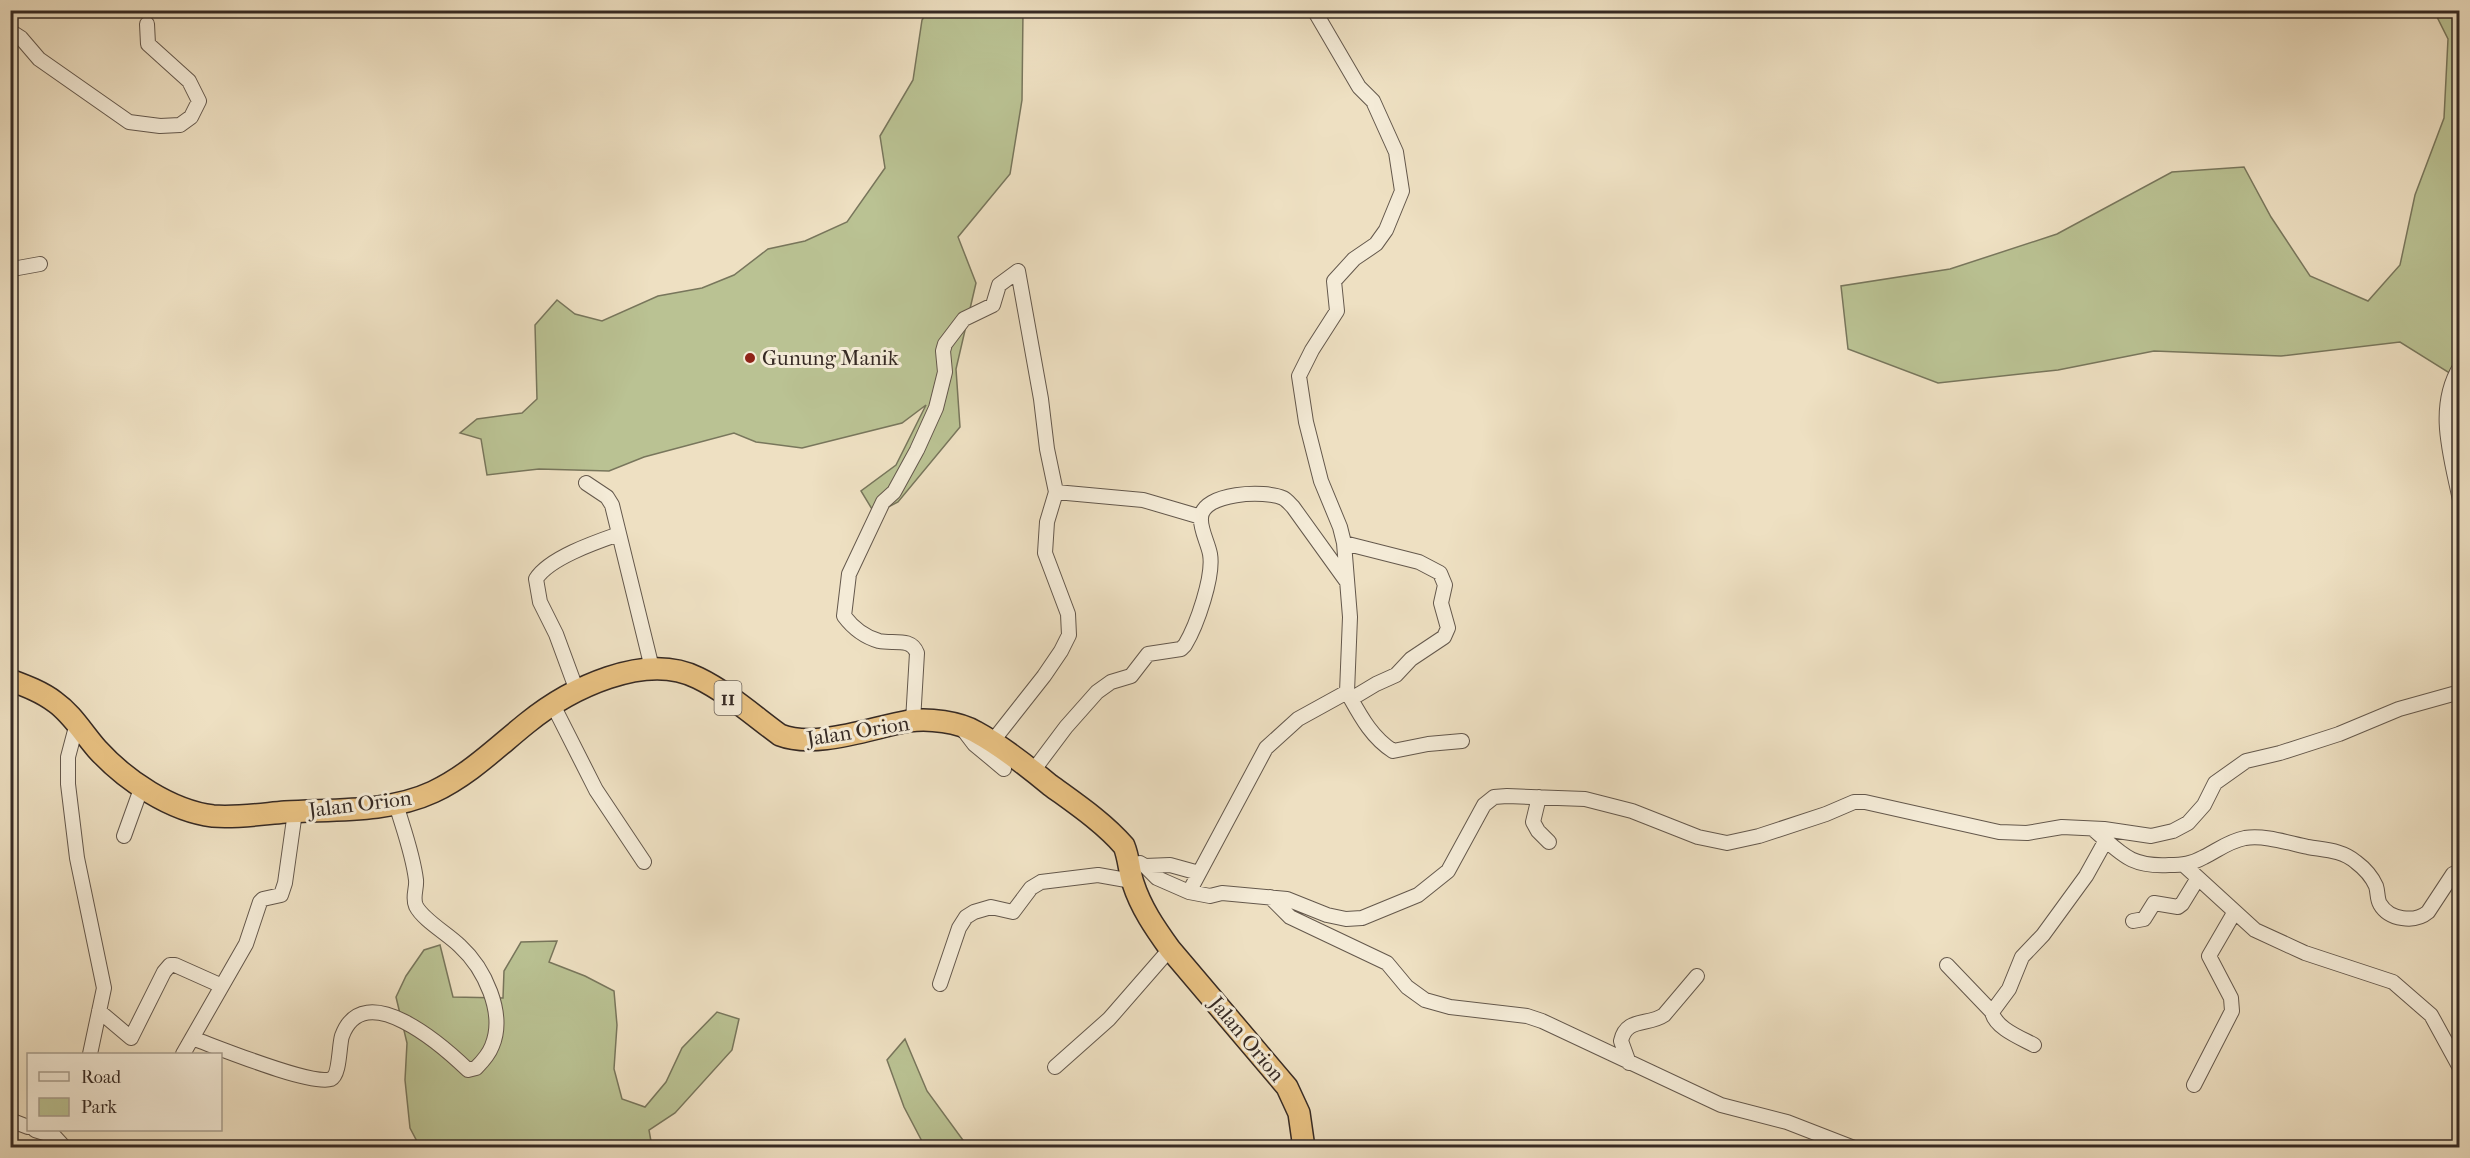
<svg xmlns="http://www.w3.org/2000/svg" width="2470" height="1158" viewBox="0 0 2470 1158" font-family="'IM FELL French Canon',serif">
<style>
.green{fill:#bac293;stroke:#78765c;stroke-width:1.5}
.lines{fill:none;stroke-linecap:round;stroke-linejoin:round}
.minor-casing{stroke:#64584c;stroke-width:16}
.highway-casing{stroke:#362a24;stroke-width:24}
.minor{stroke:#f4ebd7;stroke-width:14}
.highway{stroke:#e7c081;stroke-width:21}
.poi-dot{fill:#8f2418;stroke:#f4ebd7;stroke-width:2}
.labels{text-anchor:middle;stroke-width:6;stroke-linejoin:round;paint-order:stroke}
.shield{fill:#f4ebd7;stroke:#6f645a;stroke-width:1.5}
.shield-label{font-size:20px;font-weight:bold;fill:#362a24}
.poi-label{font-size:21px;fill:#362a24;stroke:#f4ebd7;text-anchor:start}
.street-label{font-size:21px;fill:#362a24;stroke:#f4ebd7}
</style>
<rect width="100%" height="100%" fill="#eee0c2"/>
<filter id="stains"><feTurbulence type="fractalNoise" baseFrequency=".00333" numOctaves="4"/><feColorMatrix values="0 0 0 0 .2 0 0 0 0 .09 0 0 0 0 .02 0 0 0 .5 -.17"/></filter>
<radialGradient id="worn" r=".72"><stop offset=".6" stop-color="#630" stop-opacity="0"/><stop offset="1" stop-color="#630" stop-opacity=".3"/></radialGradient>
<path class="green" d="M928,11H1023L1022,100L1010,174L958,237L976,283L956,369L960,427L898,502L875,514L861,491L896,465L926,405L902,423L802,448L756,442L734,433L644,457L609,471L539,469L487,475L481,439L460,433L477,419L522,413L537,399L535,325L557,300L575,314L602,321L658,296L702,288L734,275L768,249L805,241L847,222L885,168L880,136L913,80L922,20Z
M2434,11H2459V379L2400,342L2281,356L2154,351L2058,370L1938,383L1848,349L1841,286L1950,269L2057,234L2172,172L2244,167L2271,217L2310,276L2368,301L2400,265L2415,195L2444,118L2448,39Z
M557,941L549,962L585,976L614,991L617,1025L614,1069L622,1099L645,1107L666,1082L682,1048L717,1012L739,1019L732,1050L675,1113L649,1130L652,1147H420L410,1128L405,1080L407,1043L396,997L406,976L424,950L440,945L453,997L503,998L504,971L521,942Z
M905,1039L927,1091L968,1147H925L904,1107L887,1060Z"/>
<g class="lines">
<g class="minor-casing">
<path id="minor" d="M10,31L21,38L39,59L129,122L160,126L180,125L191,117L199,101L189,81L148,44L147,24
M10,266L18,268L40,264
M2460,367C2435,408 2451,456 2460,500
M586,483L607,497L612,505L652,668
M1056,492L1143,500L1201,517
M1344,543L1419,562L1440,573L1445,585L1441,603L1448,628L1444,637L1411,659L1396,675L1376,684L1351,699
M577,691L556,634L540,602L536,579C549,558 596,542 619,534
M1347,692C1360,715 1371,737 1393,751L1428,744L1462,741
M553,705L596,790L644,862
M913,721L917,653C911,637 893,644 879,641C865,637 853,628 844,616L849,574L883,502L894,492L917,450L936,408L945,372L943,351L945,344L964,319L993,305L999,285L1018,271L1041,399L1047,449L1056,492L1047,522L1045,553L1068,614L1069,635L1061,651L1044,676L992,742
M77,723L68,757V784L77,858L104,988L90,1054
M961,727L974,744L1004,769
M1033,771L1066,727L1097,692L1111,682L1131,676L1148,654L1181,649L1185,645C1197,625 1214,576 1210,554C1208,543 1200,529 1201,518C1202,492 1266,490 1283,498C1287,500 1290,504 1293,507L1347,582
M1539,797L1533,822L1538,831L1549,842
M2094,830C2122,854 2130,867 2169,865C2183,865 2191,864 2204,857C2218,850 2229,841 2245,838C2266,835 2288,843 2308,847C2325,850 2342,850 2356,862C2364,868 2372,877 2376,886C2378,892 2377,899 2380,904C2389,920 2415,923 2428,912L2453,874L2460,871
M124,836L142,786
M1140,863L1145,866L1170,865L1199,873
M1145,866L1157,878L1189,892L1210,896L1222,893L1276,898L1287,899L1327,915L1346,919L1362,918L1418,895L1448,871L1484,805L1494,797L1507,796L1585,799L1632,811L1698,837L1727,843L1759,836L1826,814L1854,802H1865L1999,832L2027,833L2062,827L2104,829L2151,836L2173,831L2188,823L2204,805L2215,783L2246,761L2280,753L2339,734L2399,709L2460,692
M2185,866L2255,930L2305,953L2393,982L2431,1015L2460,1068
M1189,892L1266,748L1298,719L1347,692L1350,617L1344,543L1340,527L1321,481L1306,422L1299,376L1312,350L1337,311L1334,281L1354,259L1376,244L1386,230L1402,191L1396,152L1373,101L1359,87L1314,10
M1270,897L1290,917L1387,963L1407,987L1425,1000L1450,1007L1527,1016L1542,1021L1721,1105L1787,1122L1854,1148
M2133,921L2144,919L2154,903L2178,907L2182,904L2198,878
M1947,965L1992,1012L2009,989L2022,957L2043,935L2086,876L2106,840
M940,984L959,928L966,917L974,912L991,907L1013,912L1031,888L1041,882L1098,875L1132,881
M99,1011L131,1038L164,972L170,965H175L222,986
M1992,1012C1995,1028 2021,1038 2034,1045
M192,1038C217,1047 311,1086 331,1079C340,1075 339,1045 342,1036C364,976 443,1046 468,1070L476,1068C482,1062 489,1054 492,1046C506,1013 484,968 460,946C448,934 423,920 416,906C412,897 417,889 416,880C413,854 403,828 396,804
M183,1054L246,944L260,902L263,899L281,895L285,883L295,812
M1629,1063L1621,1041C1626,1017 1648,1026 1664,1015L1697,976
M1055,1067L1109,1019L1170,949
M2194,1085L2232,1011L2231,998L2209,956L2234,913
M10,1120L28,1127
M35,1130L54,1136L65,1148"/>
</g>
<g class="highway-casing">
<path id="highway" d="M10,680C26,686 42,692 55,702C72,714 83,733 97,749C125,780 171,811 213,816C237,818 262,814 285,812C333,809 388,813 433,792C469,775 496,748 527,723C569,689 645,651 698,678C727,692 754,716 780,735C816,749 870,728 909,721C929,718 959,722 976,732C1002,746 1027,766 1050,785C1076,804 1103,822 1124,846C1129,858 1129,871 1133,883C1141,908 1155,928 1170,949L1287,1087L1299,1113L1304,1148"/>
</g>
<use href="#minor" class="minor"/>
<use href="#highway" class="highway"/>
</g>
<circle class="poi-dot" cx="750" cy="358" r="6"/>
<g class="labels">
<rect class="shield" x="714.5" y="681" width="27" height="34" rx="4.5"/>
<g class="shield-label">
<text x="728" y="705">11</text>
</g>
<g class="poi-label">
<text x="762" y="365">Gunung Manik</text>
</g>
<g class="street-label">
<text transform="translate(858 731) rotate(-9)" y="7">Jalan Orion</text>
<text transform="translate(360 804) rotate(-7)" y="7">Jalan Orion</text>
<text transform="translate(1247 1039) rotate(50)" y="7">Jalan Orion</text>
</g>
</g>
<rect width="2470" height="1158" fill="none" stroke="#eee0c2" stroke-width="36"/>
<rect x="12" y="12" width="2446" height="1134" fill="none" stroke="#362a24" stroke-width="3"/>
<rect x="18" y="18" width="2434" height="1122" fill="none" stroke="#362a24" stroke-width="1.5"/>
<rect x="27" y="1053" width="195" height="78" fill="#f4ebd7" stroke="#a89e8f" stroke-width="1.5"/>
<rect x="39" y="1072" width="30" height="9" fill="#f4ebd7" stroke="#a89e8f" stroke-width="1.5"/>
<text x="81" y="1083" font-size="18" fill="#362a24">Road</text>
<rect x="39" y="1098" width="30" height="18" fill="#bac293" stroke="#a89e8f" stroke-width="1.5"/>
<text x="81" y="1113" font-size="18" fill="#362a24">Park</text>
<rect width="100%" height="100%" filter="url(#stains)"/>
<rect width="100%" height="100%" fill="url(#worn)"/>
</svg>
